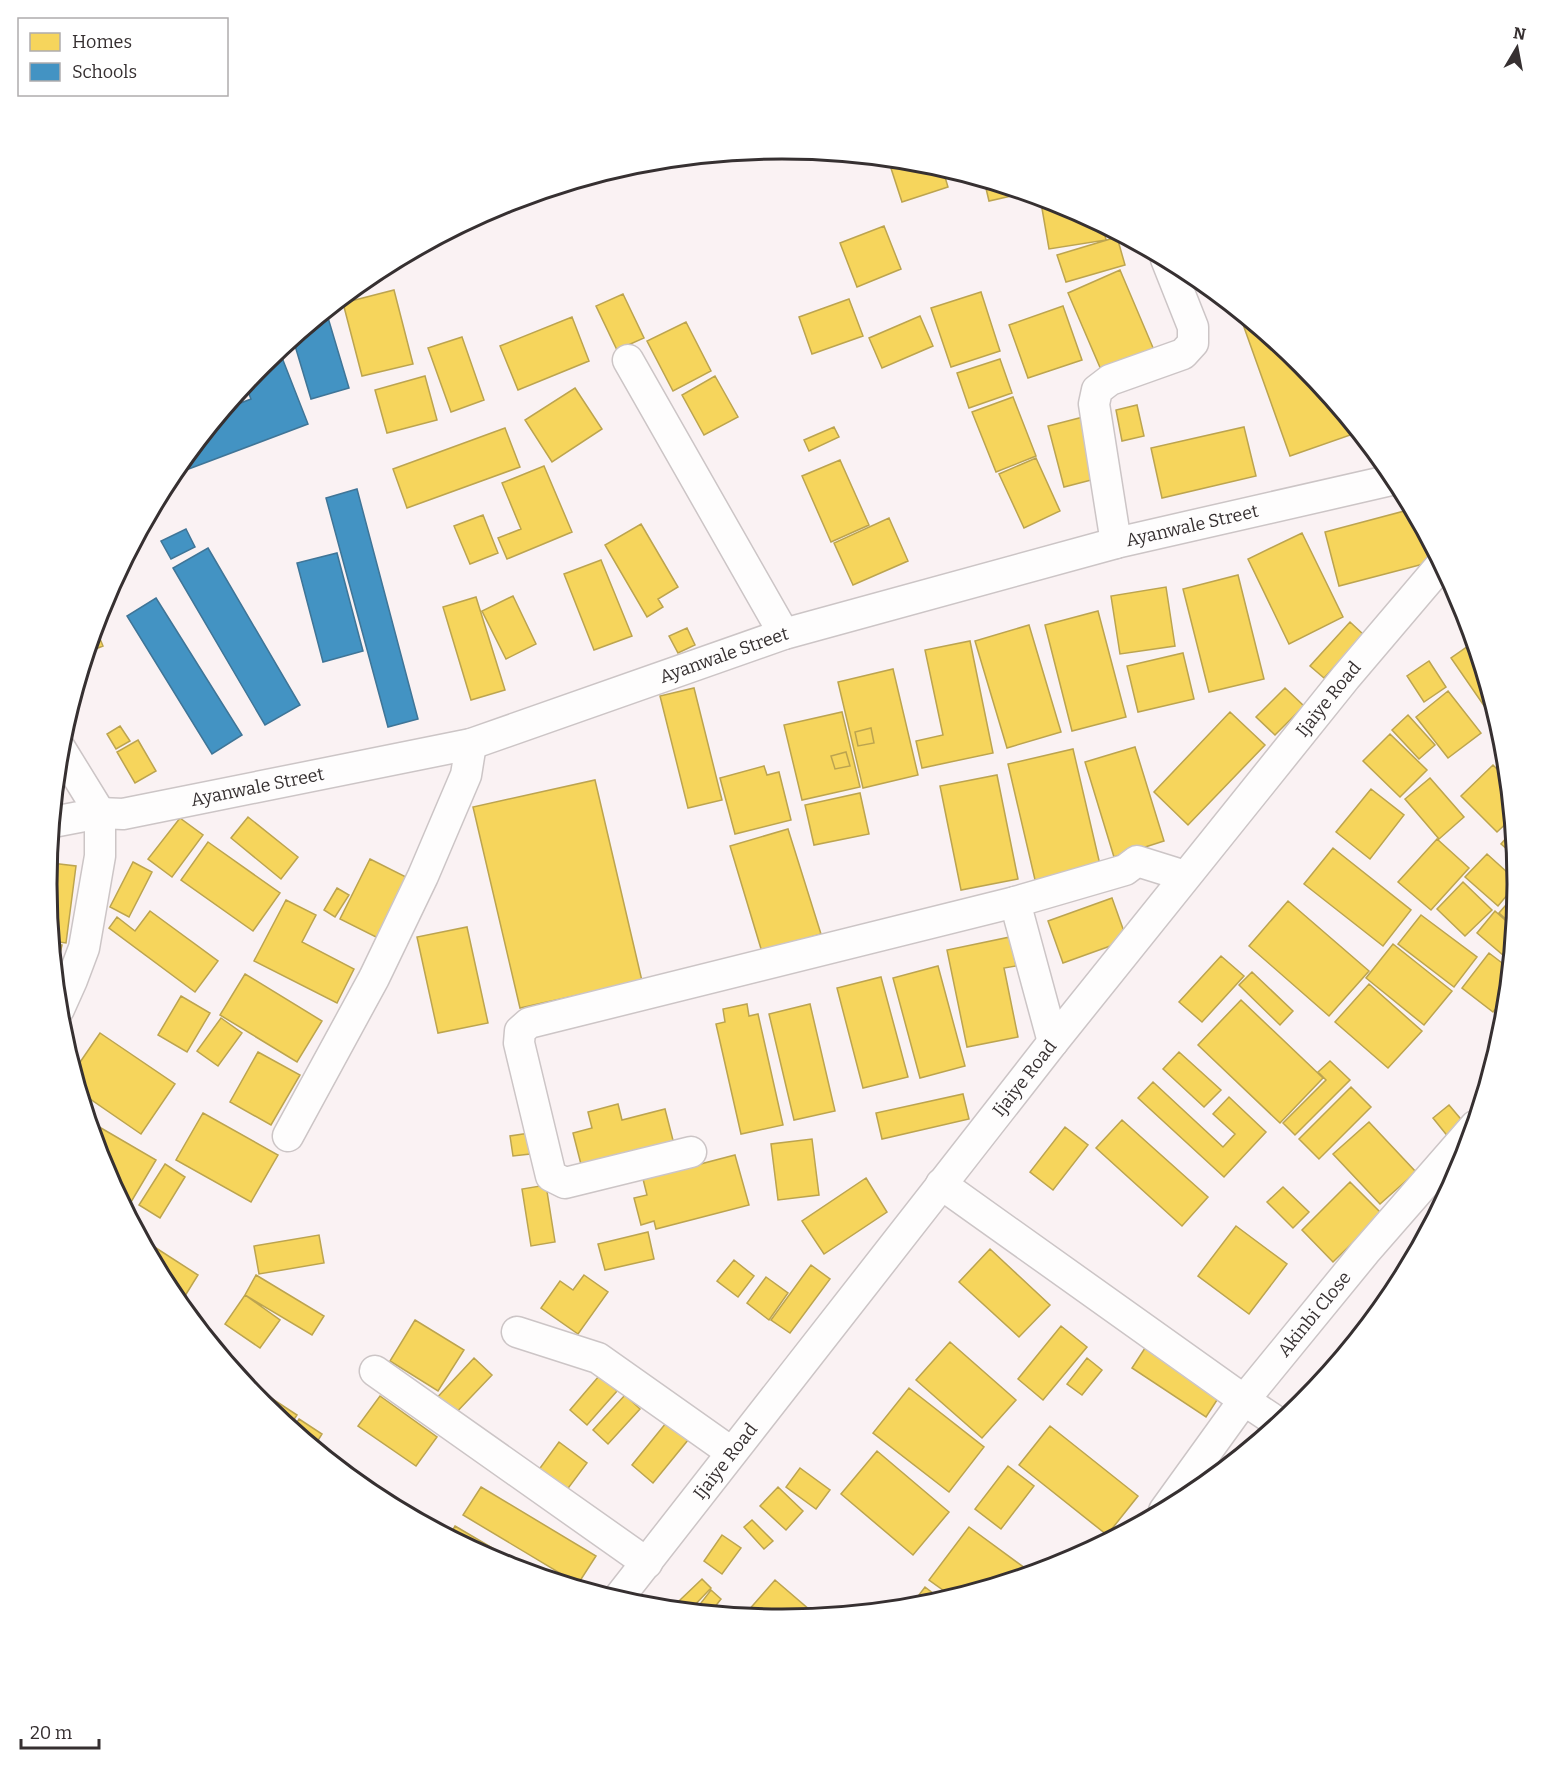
<svg xmlns="http://www.w3.org/2000/svg" width="1565" height="1769" viewBox="0 0 1565 1769" font-family="Bitter,serif">
<style>
.homes{fill:#f6d55c;stroke:#bca44f;stroke-width:1.5;fill-rule:evenodd}
.schools{fill:#4393c3;stroke:#3f7597;stroke-width:1.5}
.lines{fill:none;stroke-linecap:round;stroke-linejoin:round}
.minor-casing{stroke:#ccc5c6;stroke-width:33}
.minor{stroke:#fefdfd;stroke-width:30}
.labels{text-anchor:middle;stroke-width:6;stroke-linejoin:round;paint-order:stroke}
.street-label{font-size:18px;fill:#363031;stroke:#fff}
.rim{fill:none;stroke:#363031;stroke-width:3}
</style>
<rect width="100%" height="100%" fill="#faf2f3"/>
<path class="homes" d="M888,159L926,163L942,167L948,187L902,202Z
M948,169L963,174L951,178Z
M984,180L1025,193L989,201Z
M1040,197L1064,205L1103,226L1106,240L1049,249Z
M501,205L503,215L466,223Z
M884,226L901,269L857,287L840,243Z
M1117,237L1125,265L1066,282L1057,255Z
M1120,270L1154,350L1102,372L1068,293Z
M394,290L413,364L362,376L343,303Z
M981,292L1000,351L951,367L931,308Z
M623,294L644,338L617,350L596,306Z
M849,299L863,336L812,354L799,317Z
M1063,306L1082,360L1028,378L1009,325Z
M1243,315L1303,364L1359,432L1290,456L1240,316Z
M920,316L933,346L882,368L869,338Z
M572,317L589,361L518,390L500,346Z
M686,322L711,371L673,391L647,341Z
M462,337L484,400L451,412L428,348Z
M1000,359L1012,393L969,408L957,373Z
M425,376L437,420L387,433L375,390Z
M715,376L738,417L704,435L682,395Z
M575,388L602,429L552,462L525,420Z
M1013,397L1036,456L996,472L972,412Z
M1137,405L1144,436L1122,441L1116,410Z
M1087,416L1103,477L1064,487L1048,426Z
M834,427L839,437L809,451L804,440Z
M1244,427L1256,476L1162,498L1151,448Z
M505,428L520,467L407,508L393,469Z
M1036,458L1060,511L1024,528L999,474Z
M840,460L869,525L831,542L802,476Z
M544,466L572,532L507,559L498,538L521,529L502,483Z
M1412,509L1430,543L1435,561L1339,586L1325,532Z
M483,515L498,553L470,564L454,526Z
M889,518L908,561L853,585L834,543Z
M641,524L678,587L658,599L663,607L647,617L605,545Z
M1302,533L1343,617L1289,644L1248,559Z
M601,560L632,636L594,650L564,574Z
M1238,575L1264,679L1209,692L1183,589Z
M1166,587L1175,646L1120,654L1111,596Z
M513,596L536,644L506,659L482,611Z
M476,597L505,690L471,700L443,607Z
M1098,611L1126,717L1072,731L1045,625Z
M1350,622L1364,635L1324,678L1310,666Z
M1029,625L1061,732L1007,748L975,641Z
M95,627L103,646L88,652Z
M687,628L695,645L678,653L669,636Z
M970,641L993,753L922,768L916,741L943,735L925,650Z
M1474,642L1495,709L1489,713L1451,658Z
M1183,653L1194,699L1138,712L1127,666Z
M1429,661L1446,687L1424,702L1407,676Z
M893,669L918,775L863,788L838,682ZM871,728L874,743L858,746L855,732Z
M694,688L722,800L688,808L660,696Z
M1285,688L1304,706L1275,735L1256,717Z
M1448,691L1481,733L1448,758L1416,717Z
M842,712L860,787L802,800L784,725ZM846,752L850,766L835,769L831,756Z
M1230,712L1265,745L1188,825L1154,792Z
M1408,715L1435,745L1419,759L1392,730Z
M120,726L130,741L116,749L107,734Z
M871,728L874,743L858,746L855,732Z
M1390,734L1427,770L1400,797L1363,761Z
M138,740L156,771L135,783L117,752Z
M1135,747L1164,841L1114,857L1085,762Z
M1073,749L1101,869L1036,884L1008,764Z
M846,752L850,766L835,769L831,756Z
M1493,765L1508,780L1512,818L1497,832L1461,796Z
M764,766L767,775L779,772L791,820L735,834L720,778Z
M997,775L1018,879L961,890L940,786Z
M1430,778L1464,817L1439,839L1405,799Z
M595,780L642,981L520,1008L473,807Z
M1371,789L1404,815L1370,859L1336,832Z
M860,793L869,834L814,845L805,805Z
M248,817L298,857L281,879L231,838Z
M180,818L203,835L172,877L148,859Z
M788,829L821,934L762,952L730,846Z
M1513,830L1516,857L1501,844Z
M1437,839L1469,868L1431,910L1398,882Z
M208,842L280,893L253,931L181,880Z
M1333,848L1411,910L1383,946L1304,884Z
M1487,854L1518,882L1498,906L1465,877Z
M370,859L408,878L378,938L340,919Z
M133,862L152,872L129,917L110,907Z
M51,863L76,866L66,943L52,941L47,892Z
M1463,882L1492,910L1465,936L1437,909Z
M337,888L349,895L335,917L324,910Z
M1518,891L1514,926L1499,913Z
M1112,898L1127,940L1063,963L1048,921Z
M286,900L316,915L302,942L354,969L337,1003L254,961Z
M1288,901L1369,971L1329,1016L1249,946Z
M150,911L218,961L195,992L109,928L117,917L135,931Z
M1495,911L1514,928L1511,959L1510,961L1477,933Z
M1421,915L1477,957L1454,987L1398,944Z
M467,927L488,1023L438,1033L417,937Z
M1010,937L1016,966L1004,968L1018,1037L967,1047L947,950Z
M52,943L62,945L55,974Z
M1393,944L1452,991L1424,1025L1366,978Z
M1489,953L1510,969L1508,994L1493,1012L1462,988Z
M1221,956L1244,976L1202,1022L1179,1002Z
M938,966L965,1066L920,1078L893,978Z
M1252,972L1293,1011L1280,1025L1239,985Z
M245,974L322,1021L297,1062L220,1015Z
M881,977L908,1077L863,1088L837,988Z
M1369,984L1422,1031L1388,1068L1335,1022Z
M181,996L210,1013L187,1052L158,1035Z
M1241,1000L1323,1078L1280,1123L1198,1045Z
M747,1004L749,1016L758,1014L783,1125L741,1134L716,1024L725,1022L723,1009Z
M810,1004L835,1111L794,1120L769,1014Z
M221,1018L242,1033L218,1066L197,1051Z
M100,1033L175,1084L141,1134L80,1092L74,1071Z
M258,1052L300,1075L271,1125L230,1102Z
M1179,1052L1221,1090L1204,1107L1163,1069Z
M1330,1061L1350,1080L1295,1135L1283,1123L1326,1080L1318,1072Z
M1153,1082L1223,1147L1235,1134L1213,1114L1229,1097L1266,1132L1224,1177L1138,1098Z
M1351,1087L1371,1107L1319,1159L1299,1139Z
M963,1094L969,1119L882,1139L876,1113Z
M618,1104L622,1120L665,1109L676,1152L584,1176L573,1133L592,1128L588,1112Z
M1449,1105L1465,1124L1449,1138L1433,1118Z
M203,1113L278,1155L251,1202L176,1160Z
M1122,1120L1208,1197L1182,1226L1096,1148Z
M89,1121L156,1160L131,1202L118,1195L102,1166Z
M1369,1122L1416,1172L1380,1204L1333,1154Z
M1065,1127L1088,1145L1053,1190L1030,1172Z
M536,1132L539,1153L513,1156L510,1136Z
M812,1139L819,1195L778,1200L771,1144Z
M735,1155L749,1205L656,1229L654,1221L641,1225L634,1198L647,1195L643,1179Z
M165,1164L185,1177L160,1218L139,1205Z
M866,1178L887,1212L824,1254L802,1221Z
M1350,1182L1382,1214L1333,1262L1302,1230Z
M546,1185L555,1242L531,1246L522,1189Z
M1283,1187L1309,1212L1293,1228L1267,1202Z
M1236,1226L1287,1264L1249,1314L1198,1276Z
M648,1232L654,1259L605,1270L598,1244Z
M319,1235L324,1263L259,1274L254,1246Z
M142,1239L198,1275L180,1304L170,1293Z
M990,1249L1050,1305L1019,1337L959,1282Z
M734,1260L754,1276L738,1297L717,1281Z
M811,1265L830,1279L790,1333L771,1320Z
M256,1275L324,1316L312,1335L245,1295Z
M584,1275L608,1292L578,1334L541,1308L560,1281L573,1290Z
M766,1277L788,1293L769,1320L747,1303Z
M1389,1291L1393,1295L1368,1326L1362,1321Z
M245,1295L280,1320L260,1348L225,1324Z
M415,1320L464,1350L438,1391L390,1361Z
M1061,1326L1087,1347L1043,1400L1018,1379Z
M950,1342L1016,1400L982,1438L916,1380Z
M1348,1347L1349,1349L1324,1379L1322,1378Z
M1145,1348L1219,1397L1206,1417L1132,1368Z
M474,1358L492,1375L451,1418L433,1402Z
M1087,1358L1102,1370L1082,1395L1067,1384Z
M599,1376L617,1391L587,1425L570,1410Z
M909,1388L984,1447L949,1492L873,1433Z
M625,1395L640,1409L608,1444L593,1430Z
M380,1396L437,1437L416,1466L358,1426Z
M271,1398L297,1415L289,1427L265,1407Z
M299,1419L322,1434L314,1447L292,1430Z
M666,1423L688,1440L653,1483L632,1465Z
M1050,1426L1138,1496L1107,1535L1019,1465Z
M559,1442L587,1463L563,1495L535,1475Z
M877,1451L949,1512L913,1555L841,1494Z
M1008,1466L1034,1486L1001,1529L975,1509Z
M800,1468L830,1490L816,1509L786,1487Z
M481,1487L596,1556L578,1584L463,1515Z
M778,1487L803,1511L786,1530L760,1506Z
M752,1520L773,1541L764,1549L744,1527Z
M455,1526L540,1576L501,1564L449,1537Z
M969,1527L1033,1574L954,1598L929,1580Z
M722,1535L741,1548L722,1574L704,1561Z
M702,1579L711,1588L689,1611L679,1601Z
M775,1580L818,1617L782,1620L753,1618L747,1612Z
M925,1587L943,1601L926,1606L909,1608Z
M711,1590L721,1599L710,1613L694,1612Z"/>
<path class="schools" d="M326,311L349,388L311,399L293,339Z
M279,350L308,424L170,476L225,409L251,399L245,384L262,364Z
M357,489L418,719L388,727L326,498Z
M186,529L195,547L171,559L161,541Z
M208,548L300,705L265,725L173,568Z
M337,553L363,651L323,662L297,563Z
M156,598L242,735L212,754L127,616Z"/>
<g class="lines">
<g class="minor-casing">
<g id="minor">
<path d="M628,360L784,634"/>
<path d="M1116,543L1094,404L1097,390L1110,380L1183,354L1193,343V327L1166,259"/>
<path id="s1" d="M53,822L100,813L123,814L471,744L784,634L1116,543L1396,479"/>
<path d="M1015,902L1053,1042"/>
<path d="M59,1009L72,980L84,948L100,856V813L60,748"/>
<path d="M288,1136L374,978L423,876L466,775L471,744"/>
<path d="M691,1152L565,1183L551,1176L519,1043L520,1031L529,1023L1015,902L1125,870L1137,861L1185,876"/>
<path d="M941,1184L1244,1400L1280,1424"/>
<path d="M517,1332L598,1358L731,1452"/>
<path d="M375,1371L647,1563"/>
<path id="s2" d="M1164,1511L1244,1400L1365,1252L1475,1126"/>
<path id="s3" d="M617,1600L1053,1042L1346,677L1442,564"/>
</g>
</g>
<use href="#minor" class="minor"/>
</g>
<g class="labels">
<g class="street-label">
<text dy="6" stroke="none"><textPath href="#s1" startOffset="1180">Ayanwale Street</textPath></text>
<text dy="6" stroke="none"><textPath href="#s1" startOffset="694">Ayanwale Street</textPath></text>
<text dy="6" stroke="none"><textPath href="#s3" startOffset="1148">Ijaiye Road</textPath></text>
<text dy="6" stroke="none"><textPath href="#s1" startOffset="208">Ayanwale Street</textPath></text>
<text dy="6" stroke="none"><textPath href="#s3" startOffset="662">Ijaiye Road</textPath></text>
<text dy="6" stroke="none"><textPath href="#s2" startOffset="248">Akinbi Close</textPath></text>
<text dy="6" stroke="none"><textPath href="#s3" startOffset="176">Ijaiye Road</textPath></text>
</g>
</g>
<path d="M0 0H1565V1769H0ZM57 884a725 725 0 1 1 1450 0a725 725 0 1 1-1450 0Z" fill="#fff" fill-rule="evenodd"/>
<path class="rim" d="M57 884a725 725 0 1 1 1450 0a725 725 0 1 1-1450 0Z"/>
<rect x="18" y="18" width="210" height="78" fill="#ffffff" stroke="#afacad" stroke-width="1.5"/>
<rect x="30" y="33" width="30" height="18" fill="#f6d55c" stroke="#afacad" stroke-width="1.5"/>
<text x="72" y="48" font-size="18" fill="#363031">Homes</text>
<rect x="30" y="63" width="30" height="18" fill="#4393c3" stroke="#afacad" stroke-width="1.5"/>
<text x="72" y="78" font-size="18" fill="#363031">Schools</text>
<g transform="translate(1517 48) rotate(10)" stroke="#ffffff" stroke-width="4.5" paint-order="stroke">
<path d="M0-4.5L10 22L0 15L-10 22Z" fill="#363031"/>
<text y="-9" font-size="16" font-weight="bold" text-anchor="middle" fill="#363031">N</text>
</g>
<path d="M21 1739v9h78v-9" fill="none" stroke="#363031" stroke-width="3"/>
<text x="30" y="1739" font-size="18" fill="#363031" stroke="#ffffff" stroke-width="4.5" paint-order="stroke">20 m</text>
</svg>
